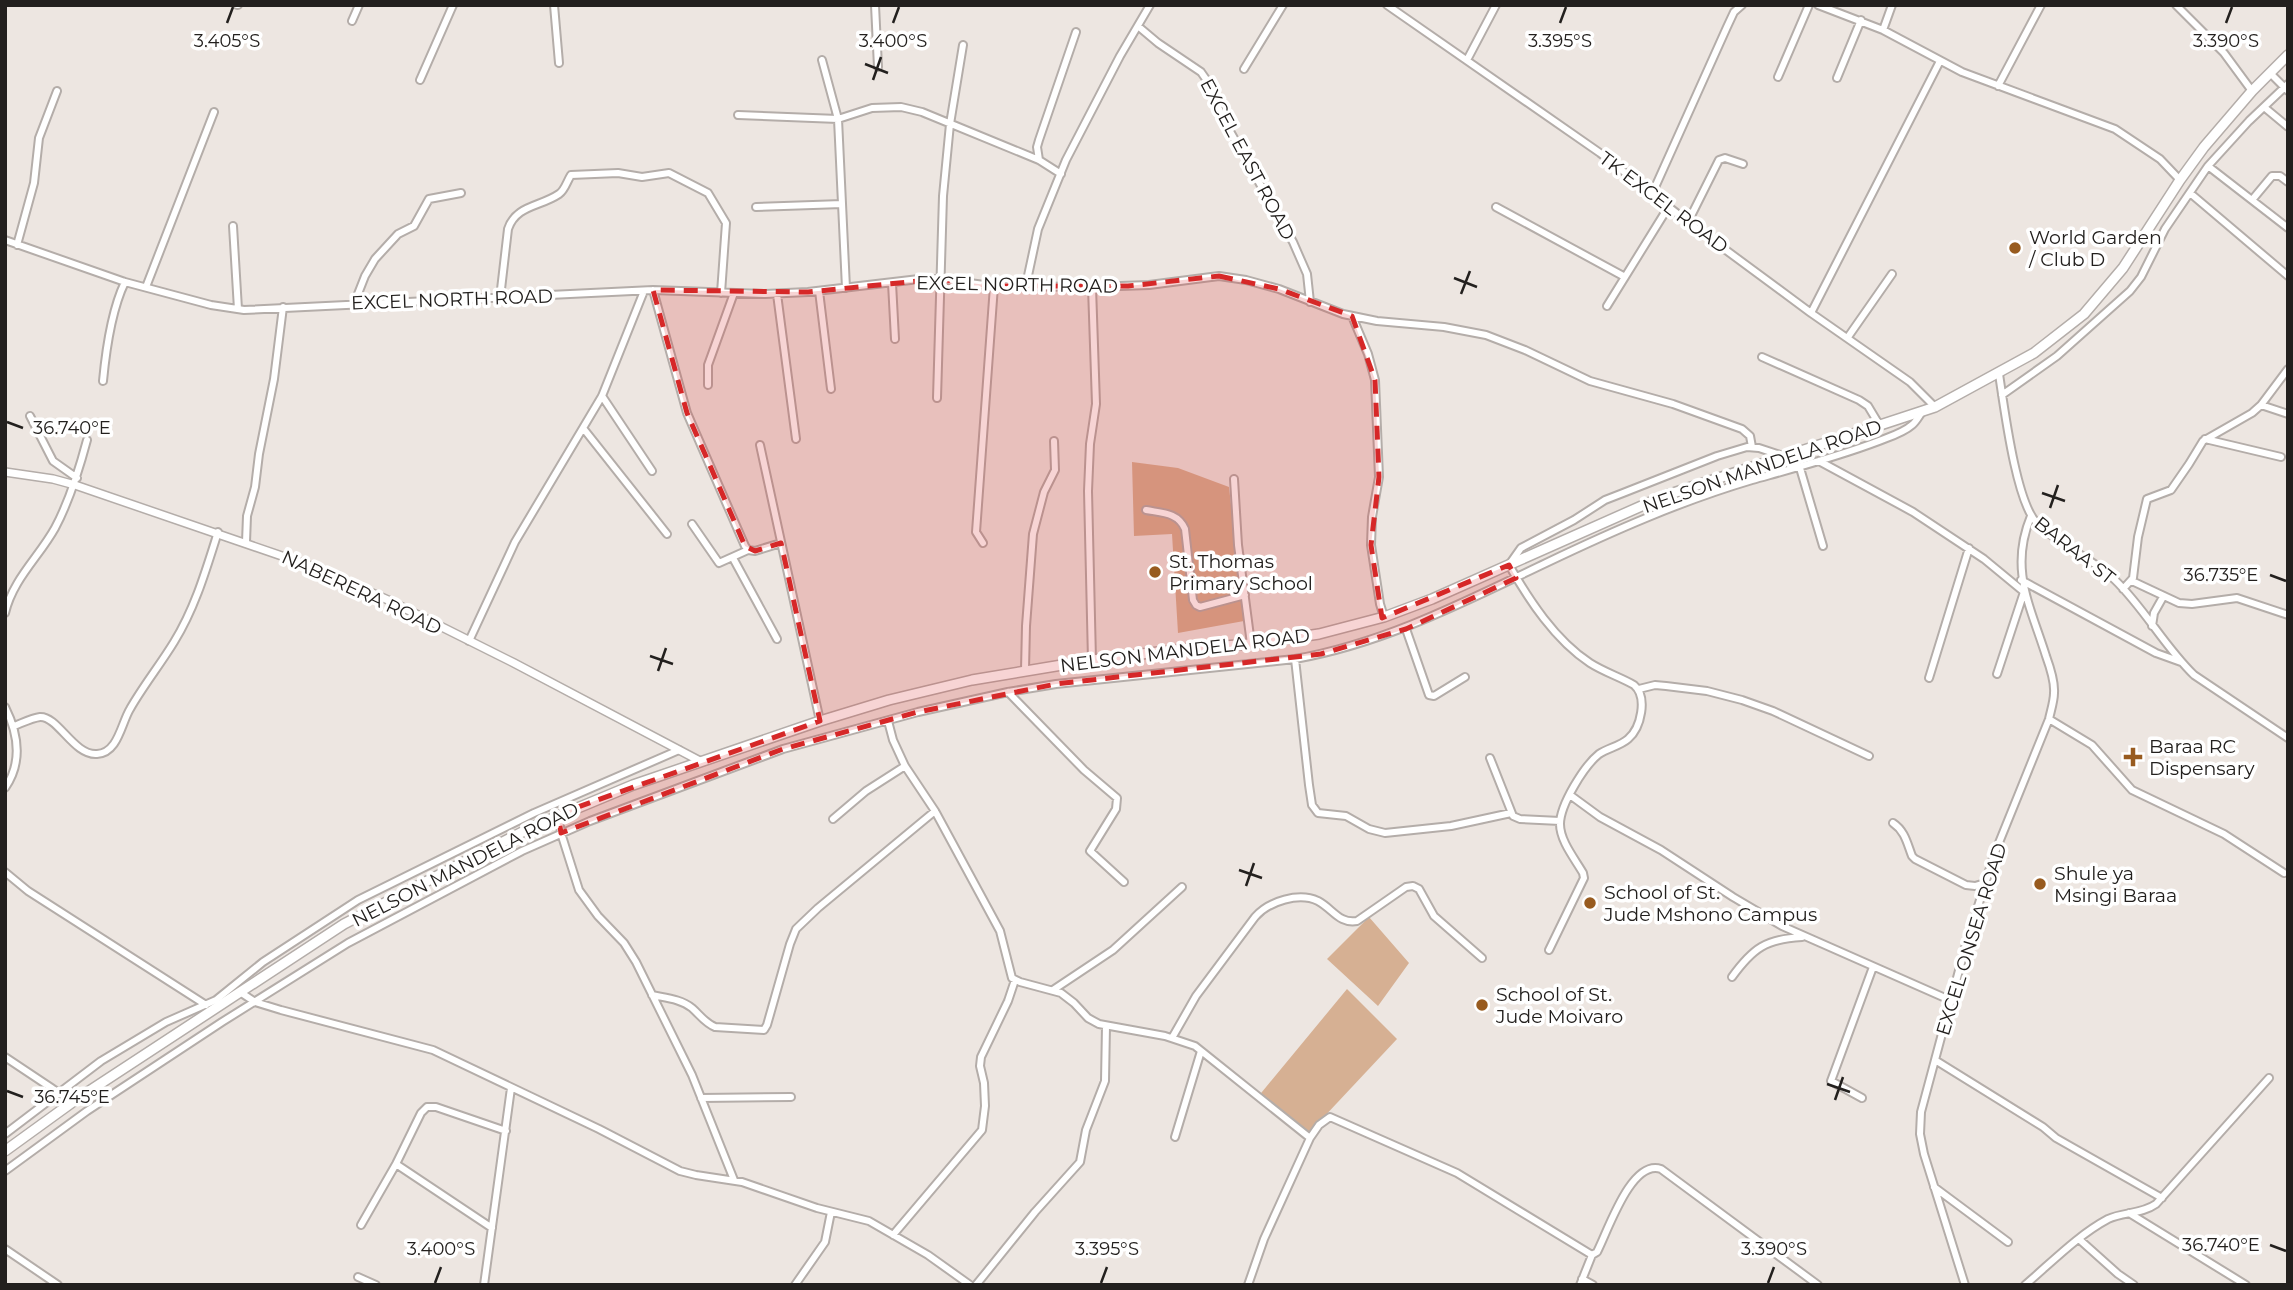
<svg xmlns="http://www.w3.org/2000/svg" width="2293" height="1290" viewBox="0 0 2293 1290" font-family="Montserrat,sans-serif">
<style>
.green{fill:#d6b093}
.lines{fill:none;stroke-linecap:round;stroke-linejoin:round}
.minor-casing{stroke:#b4ada9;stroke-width:10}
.tertiary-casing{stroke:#b4ada9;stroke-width:10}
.secondary-casing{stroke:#b4ada9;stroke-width:12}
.minor{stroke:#fff;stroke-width:6}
.tertiary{stroke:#fff;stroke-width:7}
.secondary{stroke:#fff;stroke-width:9}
.marked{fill:#d62828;fill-opacity:0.2;stroke:#d62828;stroke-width:5;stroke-dasharray:14 9;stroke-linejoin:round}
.ticks{fill:none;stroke:#23201e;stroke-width:2.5}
.poi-dot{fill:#985b1f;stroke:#fff;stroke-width:2.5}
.labels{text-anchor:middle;stroke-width:7;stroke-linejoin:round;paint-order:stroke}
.street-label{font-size:19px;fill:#23201e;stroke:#fff}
.poi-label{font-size:19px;fill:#23201e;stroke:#fff;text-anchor:start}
.ticks-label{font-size:18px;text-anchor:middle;fill:#23201e;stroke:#fff;stroke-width:7;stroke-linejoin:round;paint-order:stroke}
</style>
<rect width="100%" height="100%" fill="#ede6e1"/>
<path class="green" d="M1132,462L1178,468L1229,487L1244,621L1178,633L1172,534L1134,536Z
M1369,917L1409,963L1378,1006L1327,959Z
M1347,989L1397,1039L1307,1135L1257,1098Z"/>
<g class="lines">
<g class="minor-casing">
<path id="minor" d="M237,5H238
M554,5L559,63
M875,5L878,67
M1387,5L1600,153L1688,222L1811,313L1910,382L1935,407
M1818,5L1883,30L1962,72L2115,129L2160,159L2180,180
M2176,5L2224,53L2252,91
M352,21L359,5
M1139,27L1158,43L1201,72L1208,82L1223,119L1293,242L1307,274L1310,302
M1883,30L1892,5
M822,60L838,119L846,288
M1467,60L1496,5
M1244,69L1283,5
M2270,73L2288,91
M1778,77L1809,5
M1837,78L1861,20
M420,80L453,5
M1998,86L2041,5
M2264,107L2288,127
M738,115L838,119L872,108L901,107L922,112L1039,160L1061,174
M1039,160L1037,147L1039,140L1076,32
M2208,166L2288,228
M2190,193L2288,276
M1652,194L1727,27L1734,12L1742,5
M2252,200L2272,176H2280L2288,182
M756,207L842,204
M1496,207L1625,277
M1688,222L1719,160L1725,158L1743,164
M233,226L238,309
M5,240L125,282L211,305L244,310L653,290L765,294L808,292L919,279H939L992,286L1092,287L1149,285L1219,276L1246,280L1279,289L1343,314L1377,321L1444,327L1486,335L1525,350L1590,381L1673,404L1742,429L1750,436L1752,447
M17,245L34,183L39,138L57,91
M892,283L895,339
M1026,285L1038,229L1066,160L1120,56L1150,5
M146,287L214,112
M653,290L687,413L745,546L748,550L755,551L781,543
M819,291L831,389
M777,294L796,439
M500,298L508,229C516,205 540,207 559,194C565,190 567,181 571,175L618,173L642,177L669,173L708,193L726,223L721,293
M354,304L365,276L375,259L398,234L414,226L429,199L461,193
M1607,306L1669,206
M1811,313L1940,61
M1352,316L1368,354L1375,380L1379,477L1372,517L1371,545L1380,604L1384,617
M1848,337L1892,274
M1762,357L1859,400L1868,406L1880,426
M1999,374C2004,406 2016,503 2037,523C2060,546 2092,558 2115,580C2145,609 2164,646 2194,675L2288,738
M103,381C106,349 111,311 125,282
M708,385V365L734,293
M2002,395L2057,356L2130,291L2141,277L2165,229L2208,166L2249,121L2288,84
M602,396L652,471
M937,398L943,196L950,124L963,45
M2261,405L2288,414
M30,416L53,461L77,478
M583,428L667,534
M2205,439L2281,457
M760,445L820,721
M1819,461L1913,512L1984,559L2024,592L1997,674
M1800,468L1823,546
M1234,479L1238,545L1251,644
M1146,510C1161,513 1178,512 1185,529L1193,600L1196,605L1200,607L1245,595
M692,524L719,563L748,550
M246,542L247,516L255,487L259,454L274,379L283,307
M983,543L976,532L994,286
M733,558L777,639
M2021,580L2156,653L2181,662
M2132,581L2179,603L2192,604L2237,598L2288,615
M2123,589L2133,578L2138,537L2147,499L2171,490L2189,464L2203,441L2252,413L2261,405L2288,369
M5,613C13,579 39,557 55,528C70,500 79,470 87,440
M2152,626L2154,613L2163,597
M1406,629L1429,695L1434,696L1465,677
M469,641L515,542L602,396L644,291
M1295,659L1309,785L1312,805L1318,813L1346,816L1369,829L1385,833L1451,826L1511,813
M1092,660L1088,491L1090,444L1096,404L1092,287
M1025,670L1026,626L1033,534L1044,492L1055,470L1054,441
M1929,678L1969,548
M1639,689L1655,685L1666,686L1707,691L1742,700L1773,711L1869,756
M1008,692L1084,770L1117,798L1116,809L1090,851L1124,882
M5,707C18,733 23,762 5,788
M2049,719L2092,745L2132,790L2224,834L2284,873
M888,721L893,740L905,766L935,811L1000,931L1012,978L1020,982L1061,993L1074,1003L1088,1018L1099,1024L1165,1036L1195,1046L1310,1138
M14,726C22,723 32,718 40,717C58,716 74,756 97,754C118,753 121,724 130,709C143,686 160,665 174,642C195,608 206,570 218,532
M1490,758L1513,816L1520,819L1560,821
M1570,795L1600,817L1661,850L1733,897L1782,926L1952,1001
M558,814L561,833L579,890L598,916L624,943L636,962L692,1075L734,1180
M833,819L866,791L905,766
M1893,823C1905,831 1907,843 1912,856L1915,859L1966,885L1975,886L1985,883
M5,872L28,891L206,1005
M1549,950L1584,878L1583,873C1575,859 1560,841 1560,824C1560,805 1584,766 1599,754C1608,748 1620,746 1628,739C1641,728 1648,697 1634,685C1620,677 1604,672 1590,663C1555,640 1529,600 1509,565L1521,548L1574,520L1605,500L1623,493L1717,456L1747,447L1759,448L1783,456
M1732,977C1753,948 1766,939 1802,937
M1053,990L1113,950L1182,887
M240,992L255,1002L281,1010L433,1050L599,1129L680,1171L696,1175L742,1182L817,1208L869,1221L928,1255L970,1285
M652,995C666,998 681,999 692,1008C700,1015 705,1023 715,1027L764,1030L767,1025L790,944L796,929L818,908L935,811
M1172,1038L1196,996L1255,917C1269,901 1299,892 1318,901C1333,909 1339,924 1357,921L1406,887L1413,886L1419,889L1434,916L1482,958
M5,1057L53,1089L74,1101
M1935,1060L2043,1127L2056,1138L2162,1198
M701,1098L791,1097
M1862,1098L1831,1081L1873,967
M5,1134L101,1061L166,1022L216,1000L263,962L358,900L534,813L679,750
M1175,1137L1201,1051
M396,1164L492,1228
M5,1171L87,1111L222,1022L348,943L522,851L590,821L783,749L918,712L1008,692L1056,684L1295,659C1385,643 1464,602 1546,563C1613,531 1681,501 1752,480C1795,468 1837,457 1879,441C1889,437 1903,433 1912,425C1916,422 1919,416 1922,412
M1934,1187L2008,1242
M2129,1213L2246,1285
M361,1225L396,1164L421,1113L427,1107H436L506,1131
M893,1235L982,1130L985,1106L984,1083L980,1066L981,1057L1008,1001L1015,980
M2080,1240L2118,1274L2134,1285
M5,1249L58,1285
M358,1277L376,1285
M1582,1279L1593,1285
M484,1285L511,1088
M795,1285L825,1242L831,1212
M976,1285L1035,1212L1080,1162L1086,1130L1105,1081L1106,1026
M1248,1285L1264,1239L1310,1138L1319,1125L1330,1117L1457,1173L1592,1255L1597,1252C1608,1231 1631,1159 1661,1169L1818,1285
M1580,1285L1592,1255
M1965,1285L1924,1154L1920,1134L1921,1112L1965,948L1994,855L2049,719C2051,710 2054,701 2054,693C2055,681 2050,667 2046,656C2030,605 2009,569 2031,516
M2025,1285C2051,1263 2078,1235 2108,1219C2123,1212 2142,1214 2156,1204L2269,1078"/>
</g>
<g class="tertiary-casing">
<path id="tertiary" d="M5,472L53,479L75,485L314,567L388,600L514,663L700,761"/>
</g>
<g class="secondary-casing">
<path id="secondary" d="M5,1151L74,1101L344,924L532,827L633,785L820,721L889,700L972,680L1092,660L1183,649L1251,644L1319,634L1384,617L1432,599L1664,496L1935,407L2034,353L2084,314L2123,268L2180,180L2204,147L2252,91L2288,55"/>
</g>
<use href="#minor" class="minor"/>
<use href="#tertiary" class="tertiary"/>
<use href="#secondary" class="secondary"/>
</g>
<path class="marked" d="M1219,276L1279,289L1352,316L1375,380L1379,477L1371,545L1382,618L1509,565L1516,578L1406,629L1321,654L1056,684L918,712L783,749L561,833L558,814L820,721L781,543L755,551L745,546L687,413L653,290L808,292L939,279L994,286H1128Z"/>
<path class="ticks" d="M227,23L233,7M893,23L899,7M1560,23L1566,7M2226,23L2232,7M865,64L888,73M873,80L881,57M1454,278L1477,287M1461,294L1470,271M7,422L23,428M2042,493L2065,501M2050,508L2058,485M2270,575L2286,581M650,656L673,664M658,671L666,648M1239,870L1262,878M1246,886L1254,863M1827,1084L1850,1092M7,1091L23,1097M1835,1100L1843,1077M2270,1245L2286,1251M435,1283L441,1267M1101,1283L1107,1267M1768,1283L1774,1267"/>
<g class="poi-dot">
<circle cx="2015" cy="248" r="7"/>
<circle cx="1155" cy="572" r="7"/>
<path d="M2129.5 746.5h7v7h7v7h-7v7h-7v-7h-7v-7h7z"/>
<circle cx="2040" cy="884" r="7"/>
<circle cx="1590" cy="903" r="7"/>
<circle cx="1482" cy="1005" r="7"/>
</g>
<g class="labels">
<g class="street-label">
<text transform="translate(1248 159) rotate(62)" y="7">EXCEL EAST ROAD</text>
<text transform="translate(1664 202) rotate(37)" y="7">TK EXCEL ROAD</text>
<text transform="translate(1017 284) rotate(1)" y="7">EXCEL NORTH ROAD</text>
<text transform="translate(452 299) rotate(-2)" y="7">EXCEL NORTH ROAD</text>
<text transform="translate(1762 466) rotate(-19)" y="7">NELSON MANDELA ROAD</text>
<text transform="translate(2075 550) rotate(38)" y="7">BARAA ST</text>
<text transform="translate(362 592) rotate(25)" y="7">NABERERA ROAD</text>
<text transform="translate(1185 650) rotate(-7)" y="7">NELSON MANDELA ROAD</text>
<text transform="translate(465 864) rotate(-27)" y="7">NELSON MANDELA ROAD</text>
<text transform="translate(1971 939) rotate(-73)" y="7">EXCEL ONSEA ROAD</text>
</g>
<g class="poi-label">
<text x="2029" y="244">World Garden<tspan x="2029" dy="22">/ Club D</tspan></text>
<text x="1169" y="568">St. Thomas<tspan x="1169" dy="22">Primary School</tspan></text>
<text x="2149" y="753">Baraa RC<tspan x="2149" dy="22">Dispensary</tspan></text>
<text x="2054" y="880">Shule ya<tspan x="2054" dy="22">Msingi Baraa</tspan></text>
<text x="1604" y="899">School of St.<tspan x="1604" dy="22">Jude Mshono Campus</tspan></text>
<text x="1496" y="1001">School of St.<tspan x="1496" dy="22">Jude Moivaro</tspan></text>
</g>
</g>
<g class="ticks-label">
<text x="227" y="47">3.405°S</text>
<text x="893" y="47">3.400°S</text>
<text x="1560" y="47">3.395°S</text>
<text x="2226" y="47">3.390°S</text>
<text x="72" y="434">36.740°E</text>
<text x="2221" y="581">36.735°E</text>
<text x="72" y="1103">36.745°E</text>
<text x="2221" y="1251">36.740°E</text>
<text x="441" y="1255">3.400°S</text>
<text x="1107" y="1255">3.395°S</text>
<text x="1774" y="1255">3.390°S</text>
</g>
<rect width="2293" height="1290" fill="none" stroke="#23201e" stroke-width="14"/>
</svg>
